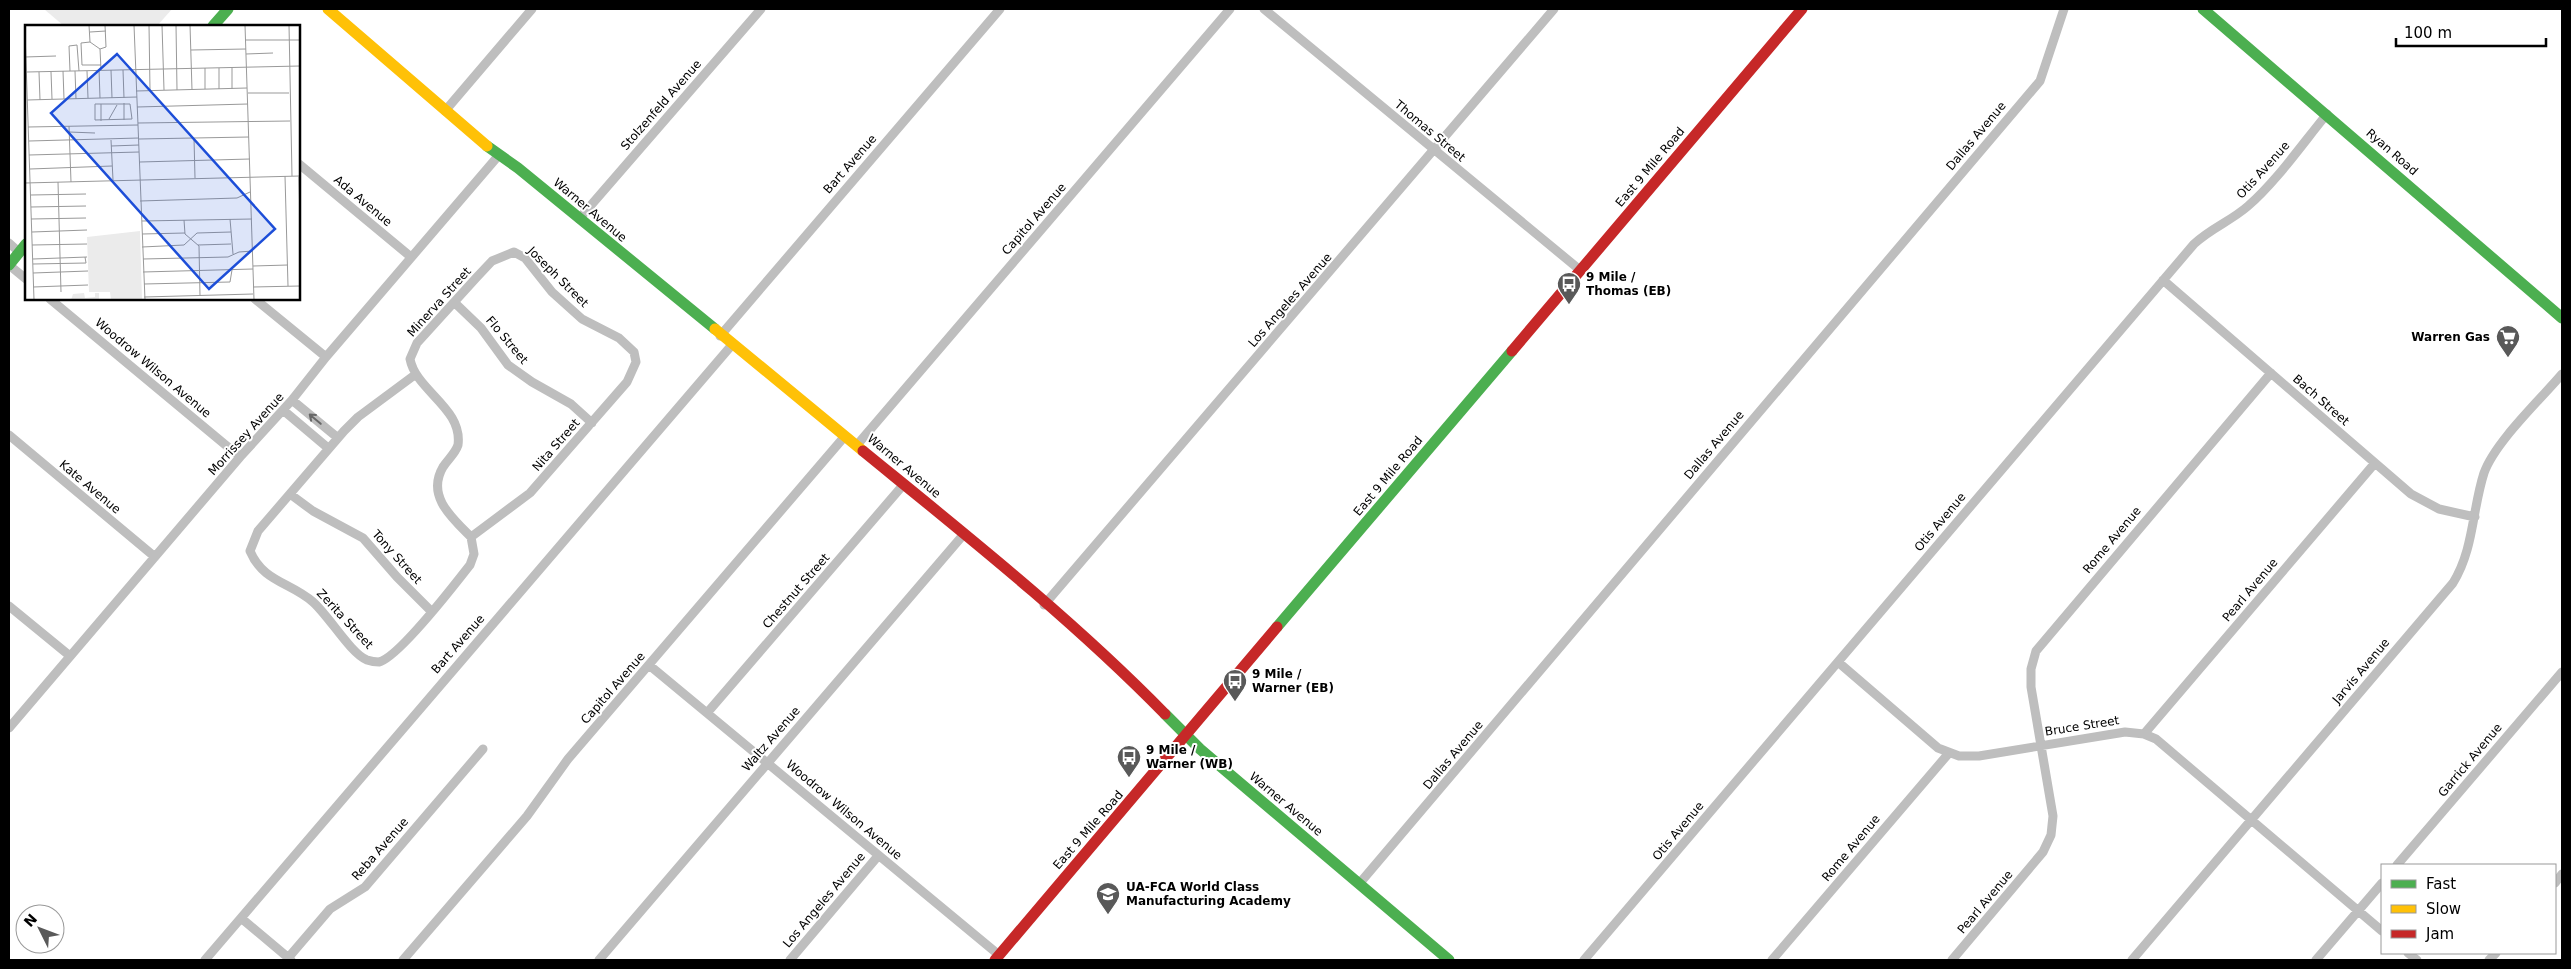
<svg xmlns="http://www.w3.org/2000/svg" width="2571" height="969" viewBox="0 0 2571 969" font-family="'DejaVu Sans',sans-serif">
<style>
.green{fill:#ebebeb}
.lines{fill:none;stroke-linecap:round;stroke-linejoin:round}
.street{stroke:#bebebe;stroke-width:9}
.fast{stroke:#4caf50;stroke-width:11}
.slow{stroke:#ffc107;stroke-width:11}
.jam{stroke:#c62828;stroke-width:11}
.oneway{stroke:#686868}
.labels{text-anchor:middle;stroke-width:4;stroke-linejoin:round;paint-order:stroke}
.street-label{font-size:12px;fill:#000;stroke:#fff}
.poi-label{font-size:12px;font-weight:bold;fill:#000;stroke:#fff;text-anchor:start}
.inset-road{fill:none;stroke:#999;stroke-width:1}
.view{fill:#1d4ed8;fill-opacity:0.15;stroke:#1d4ed8;stroke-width:2.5}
.inset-edge{fill:none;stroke:#000;stroke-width:2.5}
</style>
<rect width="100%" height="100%" fill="#fff"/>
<path class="green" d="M44,9H172L157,26H64Z"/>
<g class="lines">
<path class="street" d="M1264,9L1580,270
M445,111L532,9
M299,164L411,257
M579,219L761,9
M9,243L19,252
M514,252L525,258L552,292L582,319L619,338L634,352L636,362L627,382L530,493L471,537C452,518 426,496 443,467C448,459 455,454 458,445C463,408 416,391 410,359L417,343L476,278L492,261Z
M9,265L26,279
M2163,280L2411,494L2439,509L2475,517
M50,299L240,457
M255,299L326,357
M455,303L481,328L508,365L532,382L571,404L592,423
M720,336L1000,9
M416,374L358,417L344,431L258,531L250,551C263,582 290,582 313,602C329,616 351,654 367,660C370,661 376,662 379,662C398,658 456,583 470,565L474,554L471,537
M292,400L338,438
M283,410L328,448
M9,435L155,557
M857,445L1230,9
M290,494L313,511L363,538L397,577L431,611
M1044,605L1554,9
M9,606L70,656
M1838,662L1938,748L1959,756H1979L2125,732L2144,734L2156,739L2382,931
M649,665L999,955
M707,713L904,484
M9,728L240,457L292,400L326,357L499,155
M2144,734L2375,463
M2397,865L2562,672
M2555,883L2562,874
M1359,884L2040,81L2064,9
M241,918L291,960
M2408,953L2417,960
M288,958L330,909L365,887L483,749
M205,960L731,346
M403,960L527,816L568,759L845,436
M599,960L964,534
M790,960L878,856
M1584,960L2194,244C2211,228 2231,221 2248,206C2276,182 2303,143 2327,114
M1772,960L1949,753
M1952,960L2043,852L2051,835L2053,816L2031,687V669L2036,651L2271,373
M2132,960L2453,583C2474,549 2472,510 2484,473C2495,442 2540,400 2562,374
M2316,960L2382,883
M2489,960L2496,953"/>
<path class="fast" d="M2203,9L2562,318
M213,26L228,9
M487,146L518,168L715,329
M9,265L26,244
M1277,627L1512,351
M1165,714L1200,749L1449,960"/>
<path class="slow" d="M328,9L487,146
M715,329L863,451"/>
<path class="jam" d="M1512,351L1802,9
M863,451C966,535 1072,619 1165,714
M995,960L1277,627"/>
</g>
<defs><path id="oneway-shaft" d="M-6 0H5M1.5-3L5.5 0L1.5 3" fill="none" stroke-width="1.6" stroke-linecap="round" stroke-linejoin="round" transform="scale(1.25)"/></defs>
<use class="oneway" href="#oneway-shaft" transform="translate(315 419) rotate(-140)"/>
<defs>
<g id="bus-pin" transform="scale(1.25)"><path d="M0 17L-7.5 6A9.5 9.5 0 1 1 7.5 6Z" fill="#595959" stroke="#fff"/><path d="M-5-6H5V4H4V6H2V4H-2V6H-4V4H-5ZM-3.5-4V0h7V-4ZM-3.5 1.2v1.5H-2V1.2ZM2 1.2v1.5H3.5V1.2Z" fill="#fff"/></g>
<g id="supermarket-pin" transform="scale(1.25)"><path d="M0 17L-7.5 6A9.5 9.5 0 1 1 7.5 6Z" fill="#595959" stroke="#fff"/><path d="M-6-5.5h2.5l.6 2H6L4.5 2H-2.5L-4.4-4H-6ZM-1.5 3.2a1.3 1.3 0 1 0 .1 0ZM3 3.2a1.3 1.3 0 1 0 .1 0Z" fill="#fff"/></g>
<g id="school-pin" transform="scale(1.25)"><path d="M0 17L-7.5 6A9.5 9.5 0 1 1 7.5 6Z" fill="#595959" stroke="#fff"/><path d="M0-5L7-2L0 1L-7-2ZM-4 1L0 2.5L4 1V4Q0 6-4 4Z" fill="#fff"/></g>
</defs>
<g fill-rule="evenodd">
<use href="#bus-pin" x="1569" y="284"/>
<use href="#supermarket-pin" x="2508" y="337"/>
<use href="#bus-pin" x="1235" y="681"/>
<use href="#bus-pin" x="1129" y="757"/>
<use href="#school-pin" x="1108" y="894"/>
</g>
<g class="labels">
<g class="street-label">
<text transform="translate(661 105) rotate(-49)" y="4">Stolzenfeld Avenue</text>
<text transform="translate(1430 131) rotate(40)" y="4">Thomas Street</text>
<text transform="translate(1976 136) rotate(-50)" y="4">Dallas Avenue</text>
<text transform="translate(2392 152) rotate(41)" y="4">Ryan Road</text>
<text transform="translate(850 164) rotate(-49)" y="4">Bart Avenue</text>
<text transform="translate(1650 167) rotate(-50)" y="4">East 9 Mile Road</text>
<text transform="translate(2263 170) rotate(-48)" y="4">Otis Avenue</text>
<text transform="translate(363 201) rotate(40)" y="4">Ada Avenue</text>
<text transform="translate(590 210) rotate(40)" y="4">Warner Avenue</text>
<text transform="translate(1034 219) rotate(-49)" y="4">Capitol Avenue</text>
<text transform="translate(558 277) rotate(45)" y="4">Joseph Street</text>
<text transform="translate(1290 300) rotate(-49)" y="4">Los Angeles Avenue</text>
<text transform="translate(439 302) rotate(-48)" y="4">Minerva Street</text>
<text transform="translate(507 340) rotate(50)" y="4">Flo Street</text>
<text transform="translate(153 368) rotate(40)" y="4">Woodrow Wilson Avenue</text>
<text transform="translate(2321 400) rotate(41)" y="4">Bach Street</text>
<text transform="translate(246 434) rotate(-48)" y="4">Morrissey Avenue</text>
<text transform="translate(556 445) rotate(-49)" y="4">Nita Street</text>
<text transform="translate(1714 445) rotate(-50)" y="4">Dallas Avenue</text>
<text transform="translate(904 466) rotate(40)" y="4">Warner Avenue</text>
<text transform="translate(1388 476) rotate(-50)" y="4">East 9 Mile Road</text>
<text transform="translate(90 487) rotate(40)" y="4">Kate Avenue</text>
<text transform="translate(1940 522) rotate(-50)" y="4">Otis Avenue</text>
<text transform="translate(2112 540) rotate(-50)" y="4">Rome Avenue</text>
<text transform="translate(397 557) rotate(48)" y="4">Tony Street</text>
<text transform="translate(2250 590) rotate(-50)" y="4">Pearl Avenue</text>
<text transform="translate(796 591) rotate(-49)" y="4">Chestnut Street</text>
<text transform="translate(345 619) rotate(47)" y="4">Zerita Street</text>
<text transform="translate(458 644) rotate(-49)" y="4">Bart Avenue</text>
<text transform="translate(2361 671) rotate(-50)" y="4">Jarvis Avenue</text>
<text transform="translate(613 688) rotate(-49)" y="4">Capitol Avenue</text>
<text transform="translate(2082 726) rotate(-9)" y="4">Bruce Street</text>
<text transform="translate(771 739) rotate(-49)" y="4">Waltz Avenue</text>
<text transform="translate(1453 755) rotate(-50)" y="4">Dallas Avenue</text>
<text transform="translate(2470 760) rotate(-50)" y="4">Garrick Avenue</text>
<text transform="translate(1286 804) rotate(40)" y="4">Warner Avenue</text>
<text transform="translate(844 810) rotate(40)" y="4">Woodrow Wilson Avenue</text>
<text transform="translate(1088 830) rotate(-49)" y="4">East 9 Mile Road</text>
<text transform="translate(1678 831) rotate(-50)" y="4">Otis Avenue</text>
<text transform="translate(1851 848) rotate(-50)" y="4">Rome Avenue</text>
<text transform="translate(380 849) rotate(-49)" y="4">Reba Avenue</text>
<text transform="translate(824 900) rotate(-50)" y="4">Los Angeles Avenue</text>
<text transform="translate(1985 902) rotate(-50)" y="4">Pearl Avenue</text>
</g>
<g class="poi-label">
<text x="1586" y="281">9 Mile /<tspan x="1586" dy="14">Thomas (EB)</tspan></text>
<text x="2490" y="341" text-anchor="end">Warren Gas</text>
<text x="1252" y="678">9 Mile /<tspan x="1252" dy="14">Warner (EB)</tspan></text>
<text x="1146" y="754">9 Mile /<tspan x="1146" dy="14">Warner (WB)</tspan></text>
<text x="1126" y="891">UA-FCA World Class<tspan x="1126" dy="14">Manufacturing Academy</tspan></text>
</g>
</g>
<g transform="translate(25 25)">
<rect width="275" height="275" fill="#fff"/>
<path d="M115,206L117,275H86L85,267H64L62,212ZM59,268L60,273L70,272V268H74V275H46L48,269Z" fill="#ebebeb"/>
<path class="inset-road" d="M64,0L65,17L75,24L76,45M109,0L120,275M124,0L125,65M137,0L139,65M151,0L152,65M165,0L167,65M220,0L229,275M264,0L267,151M0,7L9,275M65,7L81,6M221,15H275M65,17L56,18L57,40H76M75,24L81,22L80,0M166,25L221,24M221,29L248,28M0,32L31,31M180,43V64M194,43V64M207,43V64M74,44L75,73M86,45L87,73M98,45L99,73M38,46L39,74M45,46L44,21L52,20L54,46M50,46L51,74M62,46L63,73M2,47L275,41M14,47L15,75M26,47L27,74M111,66L222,63M223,68H264M2,75L112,72M99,78V95M70,79H105L107,94L70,95ZM76,79V96M112,82L223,79M84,94L92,80M113,98L265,96M44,101L46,157M3,102L113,100M44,107L70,108M169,113L170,153M114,114L224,112M86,115L88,155M4,116L114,113M86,121L114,120M4,130L114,127M115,137L225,134M5,144L87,141M260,151L263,261M274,152L275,198M33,157L36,267M0,158L275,151M6,170L61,169M115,176L212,173L225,167M6,182L61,181M6,194L61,193M205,194L208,229M159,195L160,209L174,221L175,271M117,196L227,194M7,207L62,205M117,209L160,208M7,220L62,219M173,220L206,219M117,222L159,220L172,208L206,207M8,234L62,232M118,234L203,232L214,227L228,226M8,239L61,238L60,232M228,241L263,240M118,247L228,244M8,248L63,246M119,259L205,257L207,245M8,262L63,260M228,262L275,261M119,272L228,269"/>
<path class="view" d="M92,29L250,204L184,264L26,88Z"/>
<rect width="275" height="275" class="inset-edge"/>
</g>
<rect width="2571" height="969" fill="none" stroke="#000000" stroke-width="20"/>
<rect x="2381" y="864" width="175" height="90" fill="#ffffff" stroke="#999999"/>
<rect x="2391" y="880" width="25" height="8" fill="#4caf50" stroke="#999999"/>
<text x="2426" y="889" font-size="15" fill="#000000">Fast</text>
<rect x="2391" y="905" width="25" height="8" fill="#ffc107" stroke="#999999"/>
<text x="2426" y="914" font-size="15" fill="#000000">Slow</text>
<rect x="2391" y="930" width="25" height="8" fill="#c62828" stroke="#999999"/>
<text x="2426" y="939" font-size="15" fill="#000000">Jam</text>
<g transform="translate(40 929) rotate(312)"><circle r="24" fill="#ffffff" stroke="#999999"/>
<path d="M0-4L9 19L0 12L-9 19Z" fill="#595959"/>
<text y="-8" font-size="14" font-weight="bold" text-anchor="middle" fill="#000000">N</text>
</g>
<path d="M2396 38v8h150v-8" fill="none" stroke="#000000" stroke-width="2.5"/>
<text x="2404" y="38" font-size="15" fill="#000000" stroke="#ffffff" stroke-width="4" paint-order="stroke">100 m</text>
</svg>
